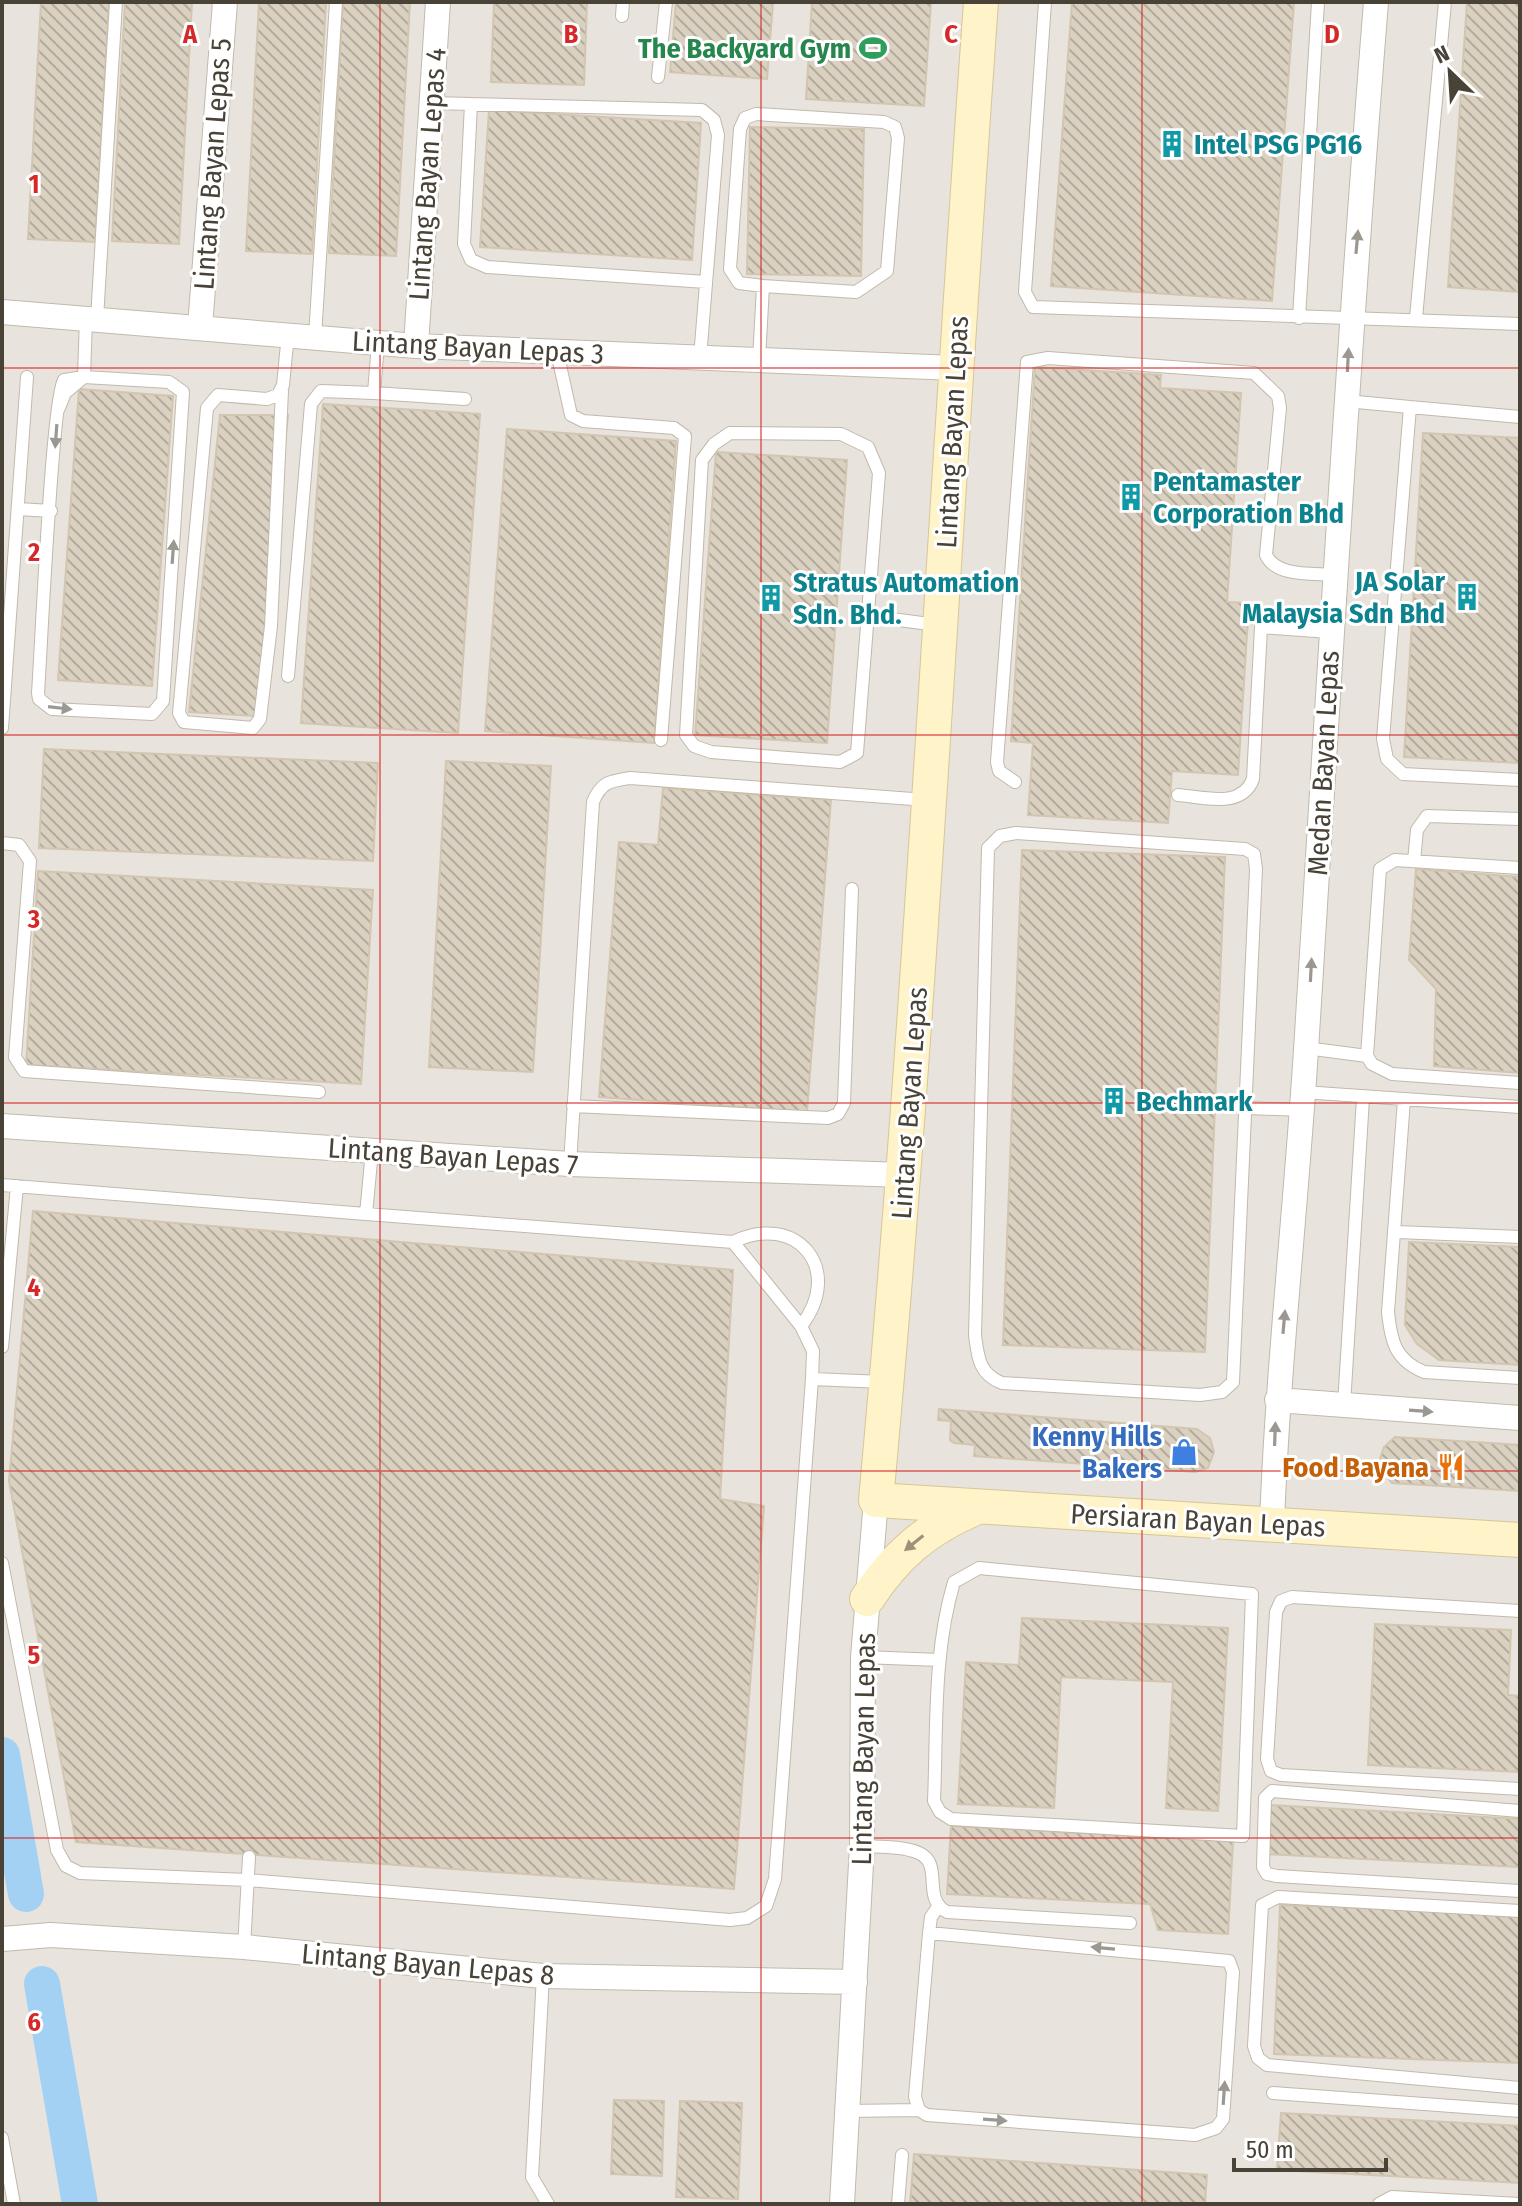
<svg xmlns="http://www.w3.org/2000/svg" width="1522" height="2206" viewBox="0 0 1522 2206" font-family="'Fira Sans Condensed',sans-serif">
<style>
.industrial{fill:#e8e3dd}
.lines{fill:none;stroke-linecap:round;stroke-linejoin:round}
.river{stroke:#a3d1f4;stroke-width:36}
.building{fill:url(#building-back-hatch);stroke:#d3c6b0;stroke-width:2}
.lane-casing{stroke:#c1baab;stroke-width:14}
.street-casing{stroke:#c1baab;stroke-width:26}
.secondary-casing{stroke:#d7c697;stroke-width:36}
.lane{stroke:#fff;stroke-width:12}
.street{stroke:#fff;stroke-width:24}
.secondary{stroke:#fff3c9;stroke-width:34}
.oneway{fill:#9b9791}
.oneway2{fill:#9b9279}
.grid{fill:none;stroke:#d62828;stroke-width:2;stroke-opacity:0.55}
.labels{text-anchor:middle;stroke-width:6;stroke-linejoin:round;paint-order:stroke}
.leisure-label{font-size:28px;font-weight:bold;fill:#27864d;stroke:#fff;text-anchor:end}
.culture-label{font-size:28px;font-weight:bold;fill:#0d838f;stroke:#fff;text-anchor:start}
.street-label{font-size:28px;fill:#494237;stroke:#fff}
.shop-label{font-size:28px;font-weight:bold;fill:#366cbe;stroke:#fff;text-anchor:end}
.food-label{font-size:28px;font-weight:bold;fill:#c56008;stroke:#fff;text-anchor:end}
.grid-label{font-size:26px;text-anchor:middle;font-weight:bold;fill:#d62828;stroke:#fff;stroke-width:6;stroke-linejoin:round;paint-order:stroke}
</style>
<defs>
<pattern id="building-back-hatch" width="6" height="6" patternUnits="userSpaceOnUse" patternTransform="scale(2)"><rect width="6" height="6" fill="#dad1c0"/><path d="M-1 5l2 2M0 0l6 6M5-1l2 2" fill="none" stroke="#b3ab9d"/></pattern>
</defs>
<rect width="100%" height="100%" fill="#f5f2e9"/>
<path class="industrial" d="M2,2H1520V2204H2Z"/>
<g class="lines">
<path class="river" d="M2,1755L26,1894
M42,1984L80,2204"/>
</g>
<path class="building" d="M41,2H109L95,242L28,239Z
M125,2H192L179,244L112,241Z
M259,2H326L312,254L246,251Z
M343,2H410L396,256L329,253Z
M494,2H587L584,85L491,82Z
M676,2H773L767,79L670,72Z
M812,2H931L924,106L806,99Z
M1072,2H1294L1272,301L1051,286Z
M1467,2H1520V292L1448,287Z
M489,110L701,123L692,260L480,247Z
M750,127L864,129L861,276L747,274Z
M1035,367L1161,375L1160,388L1241,393L1227,602L1249,603L1238,775L1172,771L1168,823L1028,815L1033,743L1011,741Z
M79,389L173,396L152,686L58,680Z
M323,404L480,414L458,733L301,723Z
M220,415H288L256,716L189,712Z
M507,429L676,441L654,743L485,731Z
M1423,433L1520,438V763L1404,757Z
M716,452L847,460L827,743L695,735Z
M44,749L378,763L373,861L39,848Z
M446,761L551,766L533,1072L429,1067Z
M663,788L831,800L807,1112L599,1097L619,842L658,845Z
M1022,850L1225,857L1205,1352L1003,1345Z
M1416,869L1520,877V1073L1434,1066L1436,989L1409,960Z
M38,871L373,890L361,1084L26,1065Z
M33,1211L733,1270L720,1499L764,1506L734,1889L76,1842L9,1481Z
M1409,1242L1520,1247V1365L1439,1360L1417,1344L1405,1325Z
M939,1409L1197,1429L1210,1438L1214,1452L1208,1468L1195,1472L974,1456L975,1445L954,1443L950,1440L951,1421L938,1420Z
M1395,1437L1520,1445V1491L1392,1483L1384,1474L1380,1459L1384,1447Z
M1022,1618L1228,1628L1218,1811L1166,1808L1173,1682L1061,1677L1054,1808L958,1804L966,1662L1019,1665Z
M1375,1624L1511,1630L1508,1695L1520,1696V1772L1368,1765Z
M1270,1805L1520,1819V1867L1267,1854Z
M951,1826L1233,1841L1228,1934L1158,1930L1150,1904L947,1894Z
M1280,1905L1520,1914V2063L1274,2054Z
M614,2100L664,2101L662,2176L611,2174Z
M680,2101L742,2103L738,2199L676,2197Z
M1281,2113L1520,2126V2183L1277,2170Z
M914,2154L1207,2175L1205,2204H910Z"/>
<g class="lines">
<g class="lane-casing">
<path id="lane" d="M1045,2L1025,292L1033,307L1520,324
M622,16L623,2
M658,77L666,2
M432,103L702,110L714,120L718,135L700,358
M471,104L464,244L471,260L487,267L706,282
M1299,318L1318,2
M1416,318L1445,2
M97,319L116,2
M315,337L336,2
M557,352L571,415L583,421L674,428L685,436L661,740
M759,360L763,286L856,292L887,271L898,138L895,127L884,122L756,114L745,118L740,129L730,269L739,283L763,286
M84,377L86,318
M282,391L271,626L260,719L253,728L184,722L179,713L207,408L218,395L267,399L278,395L283,385L288,334
M374,393L465,399
M1346,401L1410,407L1383,739L1387,759L1403,774L1520,780
M1410,407L1520,417
M58,410L65,393L84,377L169,382L183,392L163,701L152,714L52,709L39,699L38,693C41,652 52,396 64,380L84,377
M730,433L841,434L868,447L879,473L857,753L840,762L711,752L694,746L686,735L702,460L714,444Z
M18,509L51,511
M869,616L937,625
M288,676L311,404L321,391L374,393L378,343
M2,728L27,377
M1015,782L999,771L997,762L1027,362L1048,358L1254,373L1278,396L1280,408L1266,555C1276,577 1312,573 1334,575
M1178,795C1204,797 1242,809 1253,779L1261,627L1330,632
M1016,833L1245,849L1254,854L1256,869L1233,1382L1222,1392L1200,1395L1002,1383C979,1374 978,1358 975,1335L988,848L1000,836Z
M2,843L19,845L30,861L15,1057L24,1071L319,1092
M1414,861L1417,830L1427,816L1520,819
M1520,868L1395,860L1380,869L1367,1056L1372,1064L1392,1074L1520,1083
M1306,1048L1367,1056
M1303,1092L1520,1107
M1404,1100L1388,1312C1391,1341 1395,1360 1424,1372L1520,1378
M573,1106L828,1118L838,1114L844,1103L852,889
M1248,1108L1302,1110
M570,1164L593,802C601,782 610,781 630,778L926,800
M2,1185L366,1214L372,1151
M366,1214L733,1242L801,1326L813,1351L812,1379L884,1382
M1397,1232L1520,1237
M733,1242C797,1211 845,1270 801,1326
M2,1347L17,1186
M1344,1405L1363,1098
M2,1563L57,1850L66,1866L80,1873L247,1880L730,1920L747,1918L766,1906L775,1879L812,1379
M979,1568L1252,1594L1243,1836L951,1819L940,1812L934,1801C937,1729 933,1652 954,1582Z
M1520,1611L1292,1597L1281,1601L1276,1612L1267,1759L1271,1771L1281,1775L1520,1789
M863,1657L939,1660
M1520,1811L1272,1791L1265,1798L1263,1867L1267,1874L1277,1876L1520,1891
M862,1846C880,1847 902,1846 919,1853C944,1864 921,1899 947,1912L1130,1923
M1520,1911L1278,1897L1262,1905L1254,2046L1258,2058L1267,2065L1520,2088
M244,1947L249,1857
M543,1976L532,2177L548,2204
M1273,2093L1520,2111
M919,2110L915,2097L929,1933L931,1917L938,1907
M847,2111L919,2110L927,2115L1195,2135L1216,2128L1223,2119L1233,1972L1229,1961L929,1933
M2,2138L14,2204
M898,2204L902,2155
M1379,2204L1392,2197L1519,2204"/>
</g>
<g class="street-casing">
<path id="street" d="M2,312L416,346L955,368
M200,327L225,2
M416,346L438,2
M2,1126L570,1164L904,1175
M1277,1400L1520,1418
M1272,1523C1278,1365 1296,1208 1306,1050C1328,700 1348,351 1376,2
M2,1939L51,1935L244,1947L543,1976L855,1982
M842,2204L862,1846L863,1657L876,1500"/>
</g>
<g class="secondary-casing">
<path id="secondary" d="M981,2C945,501 922,1002 876,1500L1520,1540
M867,1599C895,1556 926,1529 973,1509"/>
</g>
<use href="#lane" class="lane"/>
<use href="#street" class="street"/>
<use href="#secondary" class="secondary"/>
</g>
<defs><path id="oneway-solid" d="M-6-.8H1V-3.2L6.5 0L1 3.2V.8H-6Z" transform="scale(2)"/></defs>
<g class="oneway">
<use href="#oneway-solid" transform="translate(1357 242) rotate(-85)"/>
<use href="#oneway-solid" transform="translate(1348 360) rotate(-87)"/>
<use href="#oneway-solid" transform="translate(56 436) rotate(94)"/>
<use href="#oneway-solid" transform="translate(173 552) rotate(-86)"/>
<use href="#oneway-solid" transform="translate(60 708) rotate(7)"/>
<use href="#oneway-solid" transform="translate(1311 970) rotate(-87)"/>
<use href="#oneway-solid" transform="translate(1284 1322) rotate(-85)"/>
<use href="#oneway-solid" transform="translate(1421 1411) rotate(4)"/>
<use href="#oneway-solid" transform="translate(1275 1434) rotate(-88)"/>
<use href="#oneway-solid" transform="translate(1103 1948) rotate(-175)"/>
<use href="#oneway-solid" transform="translate(1224 2093) rotate(-86)"/>
<use href="#oneway-solid" transform="translate(995 2120) rotate(4)"/>
</g>
<use class="oneway2" href="#oneway-solid" transform="translate(914 1543) rotate(141)"/>
<path class="grid" d="M380,2V2204M761,2V2204M1142,2V2204M2,368H1520M2,735H1520M2,1103H1520M2,1471H1520M2,1838H1520"/>
<defs>
<g id="stadium-bare" transform="scale(2.16)"><path d="M0-5a6.5 5 0 1 0 0 10a6.5 5 0 1 0 0-10ZM-3.5-1.8h7v3.6h-7Z" fill="#2e9e5b" stroke="#fff" stroke-width="2.5" paint-order="stroke"/></g>
<g id="building-bare" transform="scale(2.16)"><path d="M-4-6H4V6H1V3H-1V6H-4ZM-2.5-4.3h1.7v1.8h-1.7ZM.8-4.3h1.7v1.8H.8ZM-2.5-1h1.7V.8h-1.7ZM.8-1h1.7V.8H.8Z" fill="#0f9aa8" stroke="#fff" stroke-width="2.5" paint-order="stroke"/></g>
<g id="shop-bare" transform="scale(2.16)"><path d="M-5-2.5h2.3a2.7 3.5 0 0 1 5.4 0H5L5.5 6h-11ZM-1.5-2.5h3a1.5 2.3 0 0 0-3 0Z" fill="#3f7fe0" stroke="#fff" stroke-width="2.5" paint-order="stroke"/></g>
<g id="restaurant-bare" transform="scale(2.16)"><path d="M-5-6h1v4h1v-4h1v4h1v-4h1v5L-1.5 .5V6h-2V.5L-5-1ZM5-6V6H3V1.5H1.5Q1.5-4 5-6Z" fill="#e8710a" stroke="#fff" stroke-width="2.5" paint-order="stroke"/></g>
</defs>
<g fill-rule="evenodd">
<use href="#stadium-bare" x="873" y="48"/>
<use href="#building-bare" x="1172" y="144"/>
<use href="#building-bare" x="1131" y="497"/>
<use href="#building-bare" x="1467" y="597"/>
<use href="#building-bare" x="771" y="598"/>
<use href="#building-bare" x="1114" y="1101"/>
<use href="#shop-bare" x="1184" y="1452"/>
<use href="#restaurant-bare" x="1451" y="1467"/>
</g>
<g class="labels">
<g class="leisure-label">
<text x="851" y="58">The Backyard Gym</text>
</g>
<g class="culture-label">
<text x="1194" y="154">Intel PSG PG16</text>
<text x="1153" y="491">Pentamaster<tspan x="1153" dy="32">Corporation Bhd</tspan></text>
<text x="1445" y="591" text-anchor="end">JA Solar<tspan x="1445" dy="32">Malaysia Sdn Bhd</tspan></text>
<text x="793" y="592">Stratus Automation<tspan x="793" dy="32">Sdn. Bhd.</tspan></text>
<text x="1136" y="1111">Bechmark</text>
</g>
<g class="street-label">
<text transform="translate(212 164) rotate(-86)" y="10">Lintang Bayan Lepas 5</text>
<text transform="translate(427 174) rotate(-86)" y="10">Lintang Bayan Lepas 4</text>
<text transform="translate(478 347) rotate(3)" y="10">Lintang Bayan Lepas 3</text>
<text transform="translate(952 432) rotate(-87)" y="10">Lintang Bayan Lepas</text>
<text transform="translate(1323 763) rotate(-87)" y="10">Medan Bayan Lepas</text>
<text transform="translate(909 1103) rotate(-86)" y="10">Lintang Bayan Lepas</text>
<text transform="translate(453 1156) rotate(4)" y="10">Lintang Bayan Lepas 7</text>
<text transform="translate(1198 1520) rotate(3)" y="10">Persiaran Bayan Lepas</text>
<text transform="translate(863 1749) rotate(-89)" y="10">Lintang Bayan Lepas</text>
<text transform="translate(428 1964) rotate(5)" y="10">Lintang Bayan Lepas 8</text>
</g>
<g class="shop-label">
<text x="1162" y="1446">Kenny Hills<tspan x="1162" dy="32">Bakers</tspan></text>
</g>
<g class="food-label">
<text x="1429" y="1477">Food Bayana</text>
</g>
</g>
<g class="grid-label">
<text x="190" y="43">A</text>
<text x="571" y="43">B</text>
<text x="951" y="43">C</text>
<text x="1332" y="43">D</text>
<text x="34" y="193">1</text>
<text x="34" y="561">2</text>
<text x="34" y="928">3</text>
<text x="34" y="1296">4</text>
<text x="34" y="1664">5</text>
<text x="34" y="2031">6</text>
</g>
<rect width="1522" height="2206" fill="none" stroke="#494237" stroke-width="8"/>
<g transform="translate(1450 72) rotate(335)" stroke="#ffffff" stroke-width="6" paint-order="stroke">
<path d="M0-6L14 30L0 20L-14 30Z" fill="#494237"/>
<text y="-12" font-size="22" font-weight="bold" text-anchor="middle" fill="#494237">N</text>
</g>
<path d="M1234 2158v12h152v-12" fill="none" stroke="#494237" stroke-width="4"/>
<text x="1246" y="2158" font-size="24" fill="#494237" stroke="#ffffff" stroke-width="6" paint-order="stroke">50 m</text>
</svg>
